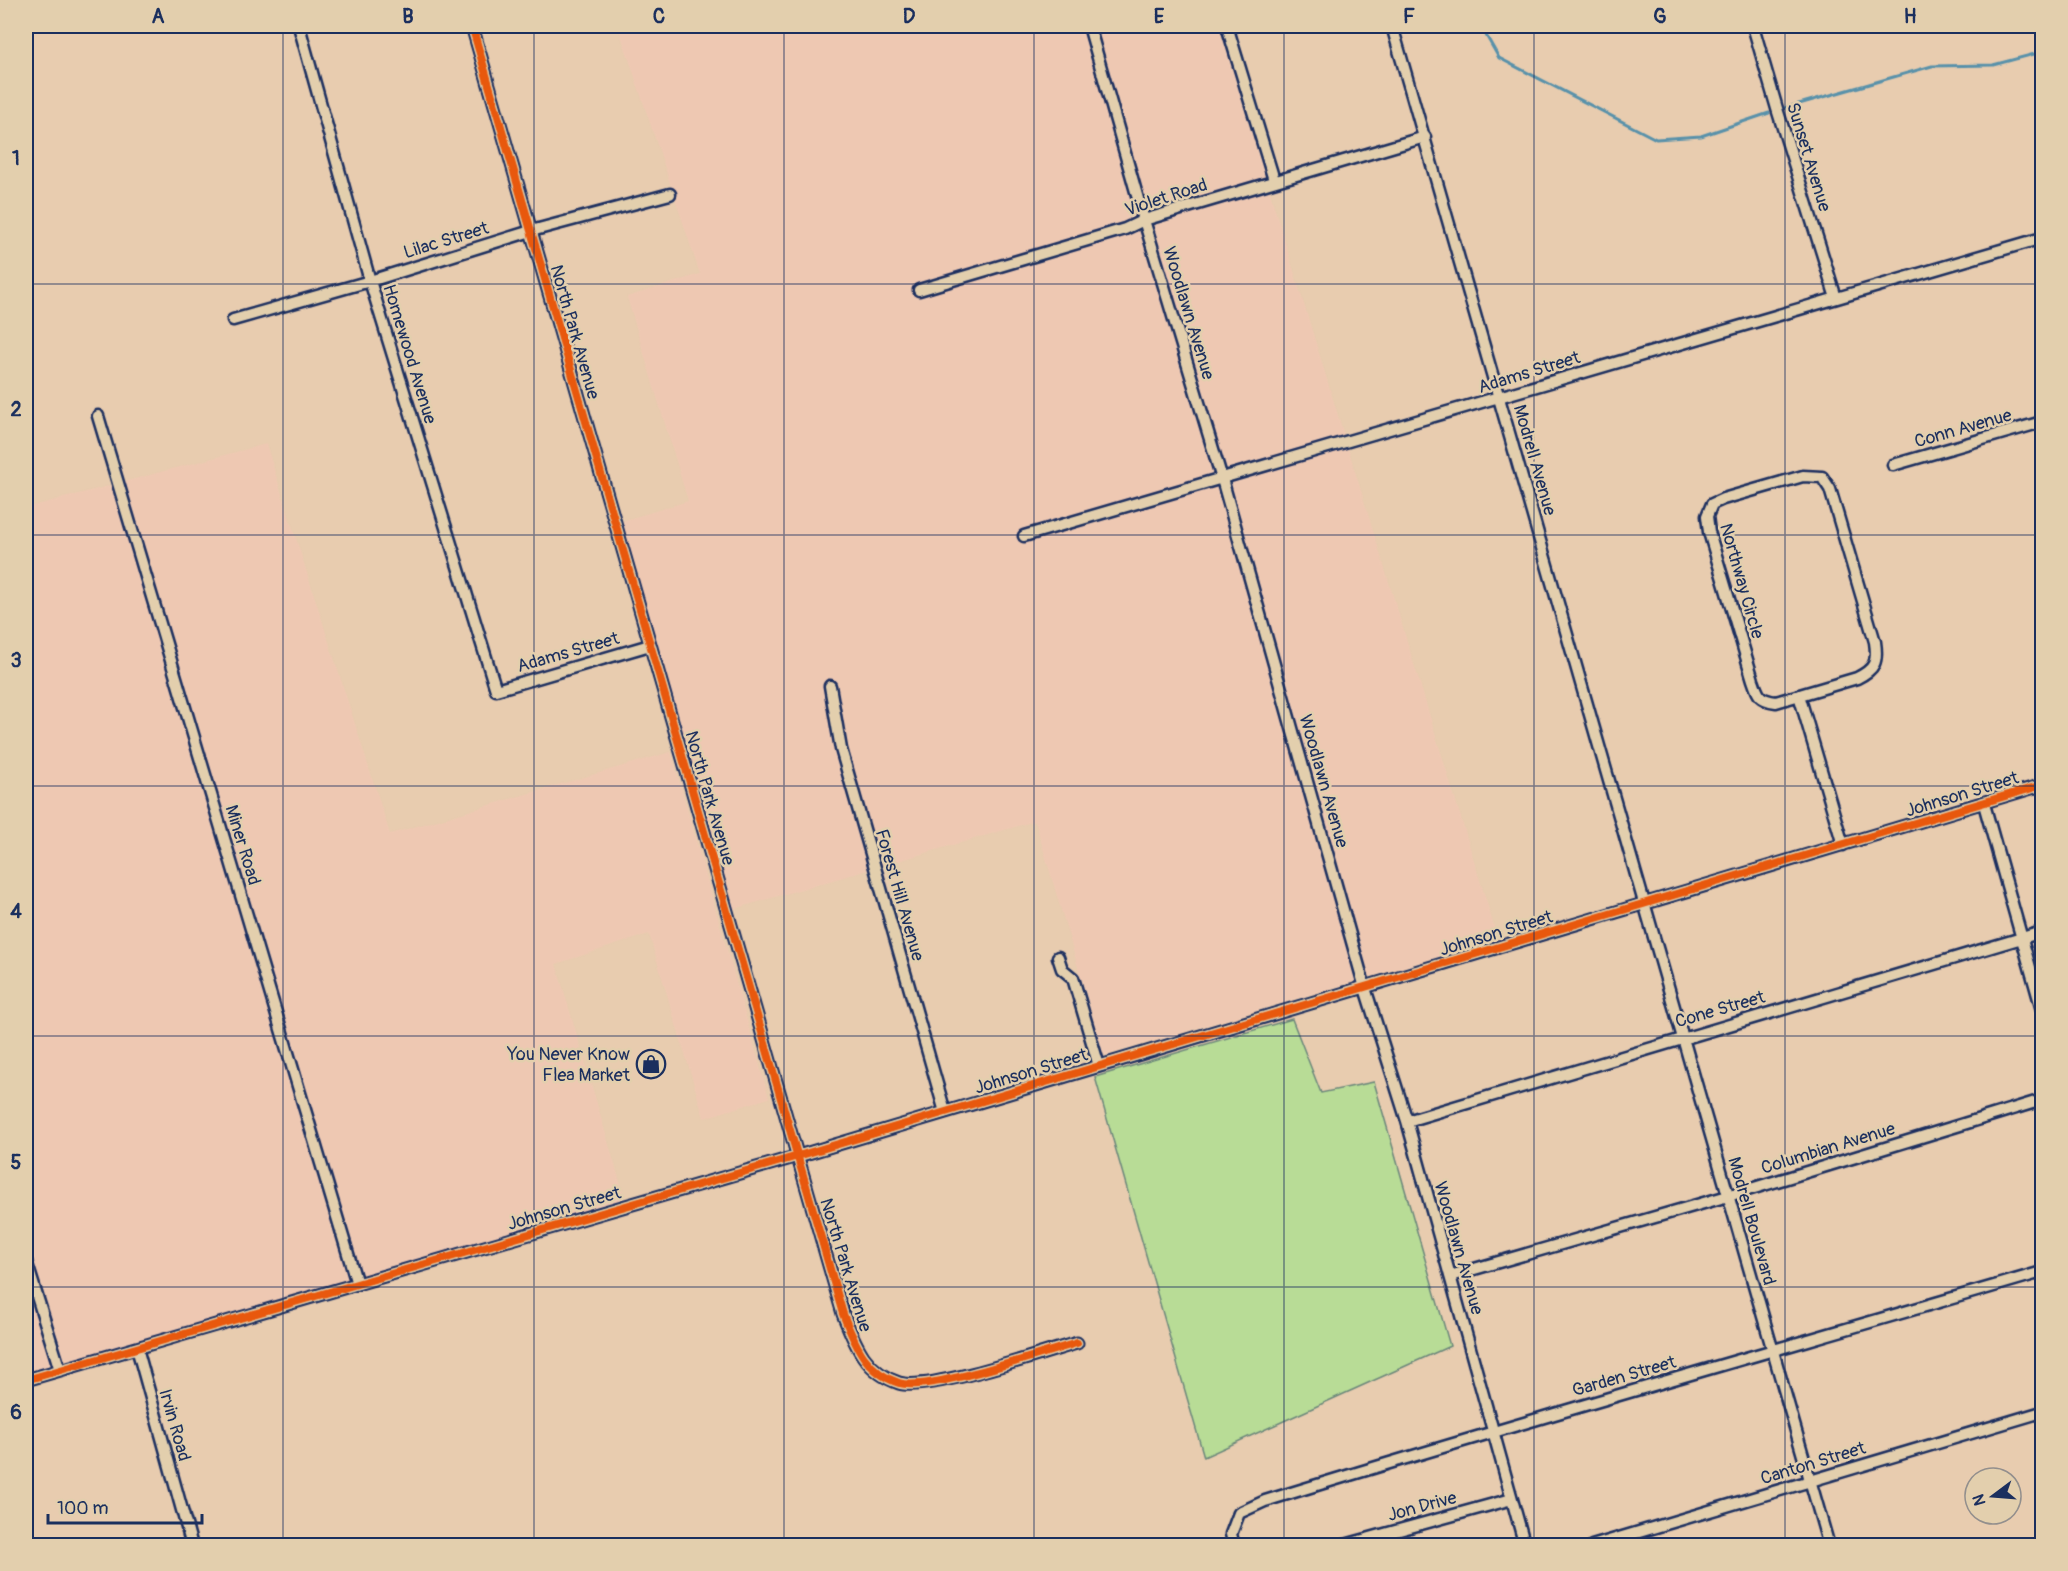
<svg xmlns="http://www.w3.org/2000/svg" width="2068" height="1571" viewBox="0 0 2068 1571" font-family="Pangolin,sans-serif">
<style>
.built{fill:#eec8b2}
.green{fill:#b8dc96;stroke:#6a867a;stroke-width:1.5}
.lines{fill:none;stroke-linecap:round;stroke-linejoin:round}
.stream{stroke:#5991aa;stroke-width:3}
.minor-casing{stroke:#1b2f5e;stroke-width:15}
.minor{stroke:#e3cfad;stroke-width:10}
.cycleway-casing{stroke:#e3cfad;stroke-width:11}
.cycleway{stroke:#e8590c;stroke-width:8}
.grid{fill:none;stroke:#1b2f5e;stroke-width:1.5;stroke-opacity:0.55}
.labels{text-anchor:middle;stroke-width:5;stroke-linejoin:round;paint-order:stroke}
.street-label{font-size:18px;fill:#1b2f5e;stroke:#e3cfad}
.poi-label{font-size:18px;fill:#1b2f5e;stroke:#e3cfad;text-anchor:end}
.neatline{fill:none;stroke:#1b2f5e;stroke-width:2}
.grid-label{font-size:20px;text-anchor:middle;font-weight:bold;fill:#1b2f5e}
</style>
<rect width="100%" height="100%" fill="#e8ccaf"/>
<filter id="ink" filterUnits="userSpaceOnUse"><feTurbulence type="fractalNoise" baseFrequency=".0167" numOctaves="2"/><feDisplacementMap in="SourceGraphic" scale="12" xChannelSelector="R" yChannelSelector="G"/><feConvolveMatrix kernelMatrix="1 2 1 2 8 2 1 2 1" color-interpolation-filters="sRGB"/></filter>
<g filter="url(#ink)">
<path class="built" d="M618,26H1219L1498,939L1104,1056L1035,821L734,909L622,521L688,501L627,297L700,274Z
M266,444L390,834L671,752L769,1098L704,1118L649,934L556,964L625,1199L26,1373V508Z"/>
<path class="green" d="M1292,1019L1321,1093L1374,1082L1450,1346L1204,1457L1095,1077Z"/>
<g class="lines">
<path class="stream" d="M1473,26L1483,30L1499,58L1656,139L1701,136L1769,113
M1785,108L1932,66L1993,65L2042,52"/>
<g class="minor-casing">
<path id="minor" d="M299,26L370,281L496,690L650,645
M472,26L843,1314C855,1344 865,1372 899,1383C928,1392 1042,1353 1077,1343
M1089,26L1144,220L1222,479L1365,988L1407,1121L1525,1546
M1227,26L1274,180
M1392,26L1829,1546
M1753,26L1778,112L1836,298
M919,290L1125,229L1144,220L1425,137
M233,320L370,281L531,231L670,194
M98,416L357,1284
M1893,465L2042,422
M1803,476L1822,477L1830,489L1875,642C1878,662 1875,669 1857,678L1776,702C1759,700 1758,695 1753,680L1709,532L1707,516L1712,504L1723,499Z
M1024,536L2042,238
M830,686L841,749L945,1112
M1799,695L1843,845
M1984,804L2042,1010
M1058,957L1062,969L1073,978L1099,1066
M1407,1121L2042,932
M26,1261L60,1370
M1450,1276L1728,1196L2042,1100
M137,1348L192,1546
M26,1380L798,1156L2042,785
M1234,1546L1231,1534L1239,1513L1265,1501C1523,1421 1783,1348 2042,1272
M1341,1546L1512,1499
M1592,1546L2042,1412"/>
</g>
<use href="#minor" class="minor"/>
<g class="cycleway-casing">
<path id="cycleway" d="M472,26L843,1314C855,1344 865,1372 899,1383C928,1392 1042,1353 1077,1343
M26,1380L798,1156L2042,785"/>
</g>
<use href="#cycleway" class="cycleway"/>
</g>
</g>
<path class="grid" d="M283,26V1546M534,26V1546M784,26V1546M1034,26V1546M1284,26V1546M1534,26V1546M1785,26V1546M26,284H2042M26,535H2042M26,786H2042M26,1036H2042M26,1287H2042"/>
<defs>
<g id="shop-ring" transform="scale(1.5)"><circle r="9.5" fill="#e3cfad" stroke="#1b2f5e" stroke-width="1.5"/><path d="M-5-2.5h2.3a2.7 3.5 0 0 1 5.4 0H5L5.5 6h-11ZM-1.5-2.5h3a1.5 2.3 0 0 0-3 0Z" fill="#1b2f5e"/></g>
</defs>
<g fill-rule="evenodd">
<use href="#shop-ring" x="651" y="1064"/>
</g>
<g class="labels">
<g class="street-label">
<text transform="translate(1809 157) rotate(73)" y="6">Sunset Avenue</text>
<text transform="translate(1166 197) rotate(-18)" y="6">Violet Road</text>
<text transform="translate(446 240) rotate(-17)" y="6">Lilac Street</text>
<text transform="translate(1189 313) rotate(73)" y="6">Woodlawn Avenue</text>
<text transform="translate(575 332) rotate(74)" y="6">North Park Avenue</text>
<text transform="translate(410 354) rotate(73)" y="6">Homewood Avenue</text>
<text transform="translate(1529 372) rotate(-17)" y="6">Adams Street</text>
<text transform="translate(1963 428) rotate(-16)" y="6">Conn Avenue</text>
<text transform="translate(1535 460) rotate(74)" y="6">Modrell Avenue</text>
<text transform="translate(1742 581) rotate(74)" y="6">Northway Circle</text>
<text transform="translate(568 652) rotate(-16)" y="6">Adams Street</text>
<text transform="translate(1324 781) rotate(74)" y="6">Woodlawn Avenue</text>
<text transform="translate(1962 794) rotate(-17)" y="6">Johnson Street</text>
<text transform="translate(710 798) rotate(74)" y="6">North Park Avenue</text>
<text transform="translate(243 845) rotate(73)" y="6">Miner Road</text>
<text transform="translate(900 895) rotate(74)" y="6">Forest Hill Avenue</text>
<text transform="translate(1496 933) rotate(-17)" y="6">Johnson Street</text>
<text transform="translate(1720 1009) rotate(-16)" y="6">Cone Street</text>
<text transform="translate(1031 1071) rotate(-17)" y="6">Johnson Street</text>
<text transform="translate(1828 1148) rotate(-17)" y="6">Columbian Avenue</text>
<text transform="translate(564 1208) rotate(-16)" y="6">Johnson Street</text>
<text transform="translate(1752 1221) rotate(74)" y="6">Modrell Boulevard</text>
<text transform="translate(1459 1248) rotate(74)" y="6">Woodlawn Avenue</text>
<text transform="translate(846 1265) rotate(73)" y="6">North Park Avenue</text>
<text transform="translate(1624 1376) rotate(-16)" y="6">Garden Street</text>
<text transform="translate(175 1425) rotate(74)" y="6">Irvin Road</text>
<text transform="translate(1813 1463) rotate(-17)" y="6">Canton Street</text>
<text transform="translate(1422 1506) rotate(-15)" y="6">Jon Drive</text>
</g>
<g class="poi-label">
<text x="630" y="1060">You Never Know<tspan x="630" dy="21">Flea Market</tspan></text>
</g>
</g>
<rect width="2068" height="1571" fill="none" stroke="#e3cfad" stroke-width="66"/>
<g transform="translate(1993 1496) rotate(254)"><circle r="28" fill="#e3cfad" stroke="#938f8d" stroke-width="1.5"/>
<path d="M0-4.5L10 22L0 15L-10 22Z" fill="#1b2f5e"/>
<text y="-9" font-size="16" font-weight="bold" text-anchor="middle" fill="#1b2f5e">N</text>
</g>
<path d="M48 1514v9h154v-9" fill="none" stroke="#1b2f5e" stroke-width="3"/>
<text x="57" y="1514" font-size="18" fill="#1b2f5e" stroke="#e3cfad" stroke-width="4.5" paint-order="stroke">100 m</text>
<rect x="33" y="33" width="2002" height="1505" class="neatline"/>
<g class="grid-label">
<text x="158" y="23">A</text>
<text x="408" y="23">B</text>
<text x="659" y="23">C</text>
<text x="909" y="23">D</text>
<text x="1159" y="23">E</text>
<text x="1409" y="23">F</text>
<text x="1660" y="23">G</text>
<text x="1910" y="23">H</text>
<text x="16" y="165">1</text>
<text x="16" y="416">2</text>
<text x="16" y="667">3</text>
<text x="16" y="918">4</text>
<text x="16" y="1169">5</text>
<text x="16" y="1419">6</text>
</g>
</svg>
